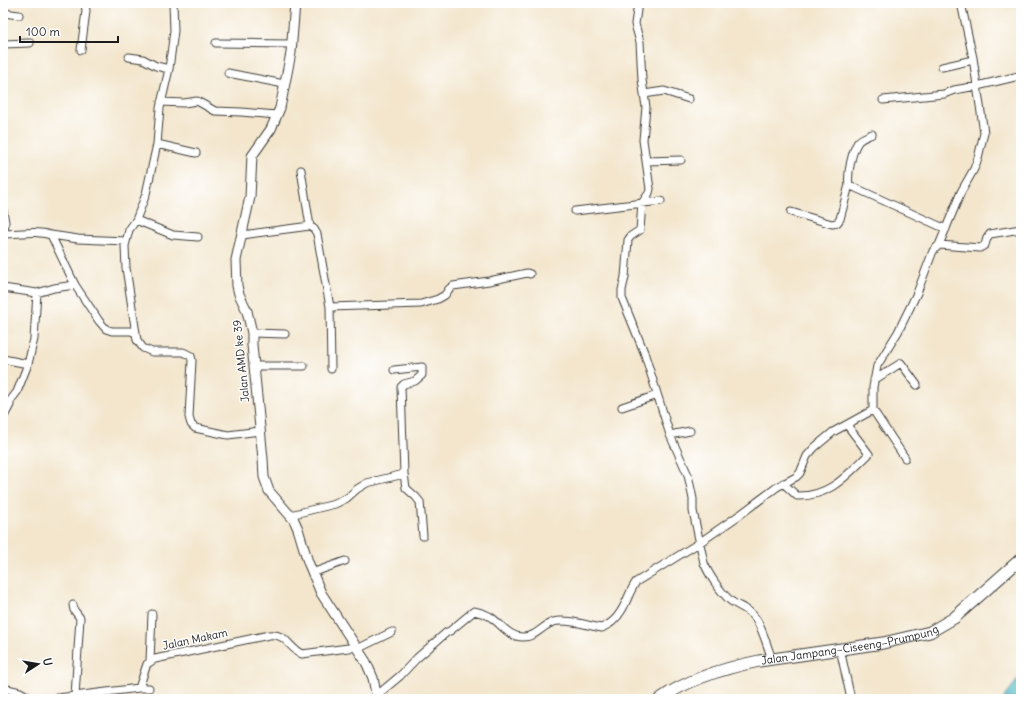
<svg xmlns="http://www.w3.org/2000/svg" width="1024" height="702" viewBox="0 0 1024 702" font-family="Delius,sans-serif">
<style>
.water{fill:#4ab7c5;stroke:#336a70}
.lines{fill:none;stroke-linecap:round;stroke-linejoin:round}
.street-casing{stroke:#3c3a37;stroke-width:9}
.secondary-casing{stroke:#3c3a37;stroke-width:11}
.primary-casing{stroke:#3c3a37;stroke-width:13}
.street{stroke:#fff;stroke-width:7}
.secondary{stroke:#fff;stroke-width:9}
.primary{stroke:#fff;stroke-width:11}
.labels{text-anchor:middle;stroke-width:3;stroke-linejoin:round;paint-order:stroke}
.street-label{font-size:11px;fill:#1c1c1c;stroke:#fff}
</style>
<rect width="100%" height="100%" fill="#fff"/>
<filter id="ink" filterUnits="userSpaceOnUse"><feTurbulence type="fractalNoise" baseFrequency=".025" numOctaves="2"/><feDisplacementMap in="SourceGraphic" scale="8" xChannelSelector="R" yChannelSelector="G"/><feConvolveMatrix kernelMatrix="1 2 1 2 8 2 1 2 1" color-interpolation-filters="sRGB"/></filter>
<filter id="wash" filterUnits="userSpaceOnUse"><feTurbulence type="fractalNoise" baseFrequency=".012" numOctaves="4" result="noise"/><feDisplacementMap in="SourceGraphic" scale="16" xChannelSelector="R" yChannelSelector="G"/><feGaussianBlur stdDeviation="0.9" result="paint"/><feColorMatrix in="noise" values="0 0 0 0 0 0 0 0 0 0 0 0 0 0 0 0 0 1.4 0 .05"/><feComposite in="paint" operator="in"/></filter>
<g filter="url(#wash)">
<rect width="100%" height="100%" fill="#f3e6cd"/>
<path class="water" d="M1021,675V699H1003Z"/>
</g>
<g filter="url(#ink)">
<g class="lines">
<g class="street-casing">
<path id="street" d="M173,3L174,31L169,69L160,108L157,144L146,194L136,220L129,230L125,246L126,268L137,340L143,348L152,352H183L191,356L192,361L189,417L191,424L195,428L228,435L260,431
M638,3L635,24L640,42L642,80L646,107L643,140L650,189L649,193L642,203L640,230L631,236L628,240L625,277L622,290V298L644,352L670,435L688,475L693,499V511L704,563C709,575 721,593 731,601C739,607 750,609 756,619C763,630 767,646 772,659
M3,13L19,15
M216,43L292,44
M3,44L30,43
M81,50L86,11L85,3
M129,57L143,59L156,66L169,69
M942,67L973,60
M228,73L284,84
M644,94L664,91L689,99
M883,100L944,94L954,90L977,86L1019,76
M161,102L184,103L197,101L215,111L241,112L277,115
M157,144L196,153
M646,161L681,160
M301,170L310,226
M849,185C847,174 852,151 858,142C861,138 868,136 872,134
M3,211L5,222L4,234
M575,211L661,201
M791,212L832,224L837,223L840,219L849,185L946,229
M136,220L173,235L198,237
M3,234C20,234 35,230 51,235L75,285L99,321L106,329L112,331H131L136,333
M51,235L78,239L126,241
M242,235L310,226L314,229L317,234L330,307L421,304L438,299L445,295L449,289L453,286L489,281L527,273L530,274
M939,245L980,248L985,245L987,238L990,234L1021,229
M3,288L37,293L54,288L75,285
M330,307L331,369
M252,333L285,334
M3,359L28,364
M254,366H304
M874,380L901,363L917,385
M622,407L657,395
M873,410L905,458
M3,418L10,405V401L17,392L28,364L34,339L37,293
M670,435L690,431
M404,474L406,488L416,497L420,502L423,536
M783,483L797,496C830,497 847,475 869,454L847,425
M290,515L335,504L347,498L357,489L367,483L404,474L401,387L404,384L415,381L422,375V367L394,370
M312,573L345,561
M73,605L74,610L80,618L75,696
M357,649L392,632
M840,649L851,699
M150,661L152,614
M3,688L20,692L32,699
M139,688H149
M376,696L400,676L417,658L447,632L450,631L474,611C479,612 485,614 489,616C501,623 508,637 523,637C536,637 542,626 553,622C566,618 589,626 602,628C605,626 610,624 613,621C625,611 627,595 636,582L699,543L741,514L777,487L796,477L800,473L807,456L815,447L833,432L873,410V387L877,366L898,332L917,293L933,251L939,245L961,192L974,169L978,158L984,133L973,58L961,3
M50,699L139,688L147,664L155,659L269,635C287,633 288,648 302,654L356,647"/>
</g>
<g class="secondary-casing">
<path id="secondary" d="M295,3L291,53L280,108L271,129L252,156L250,197L236,260L237,286L239,294L247,311L252,333V345L263,459L264,477L269,491L294,520L298,529L308,562L321,593L366,662L373,678L377,699"/>
</g>
<g class="primary-casing">
<g id="primary">
<path id="s1" d="M660,699C688,679 725,668 759,661L883,643L930,632L954,618L1021,559"/>
</g>
</g>
<use href="#street" class="street"/>
<use href="#secondary" class="secondary"/>
<use href="#primary" class="primary"/>
</g>
</g>
<g class="labels">
<g class="street-label">
<text transform="translate(241 361) rotate(-96)" y="4">Jalan AMD ke 39</text>
<text transform="translate(195 639) rotate(-12)" y="4">Jalan Makam</text>
<text dy="4" stroke="none"><textPath href="#s1" startOffset="199">Jalan Jampang–Ciseeng–Prumpung</textPath></text>
</g>
</g>
<rect width="1024" height="702" fill="none" stroke="#fff" stroke-width="16"/>
<g transform="translate(38 664) rotate(78)" stroke="#ffffff" stroke-width="3" paint-order="stroke">
<path d="M0-3L7 15L0 10L-7 15Z" fill="#1c1c1c"/>
<text y="-6" font-size="11" font-weight="bold" text-anchor="middle" fill="#1c1c1c">U</text>
</g>
<path d="M20 36v6h98v-6" fill="none" stroke="#1c1c1c" stroke-width="2"/>
<text x="26" y="36" font-size="12" fill="#1c1c1c" stroke="#ffffff" stroke-width="3" paint-order="stroke">100 m</text>
</svg>
